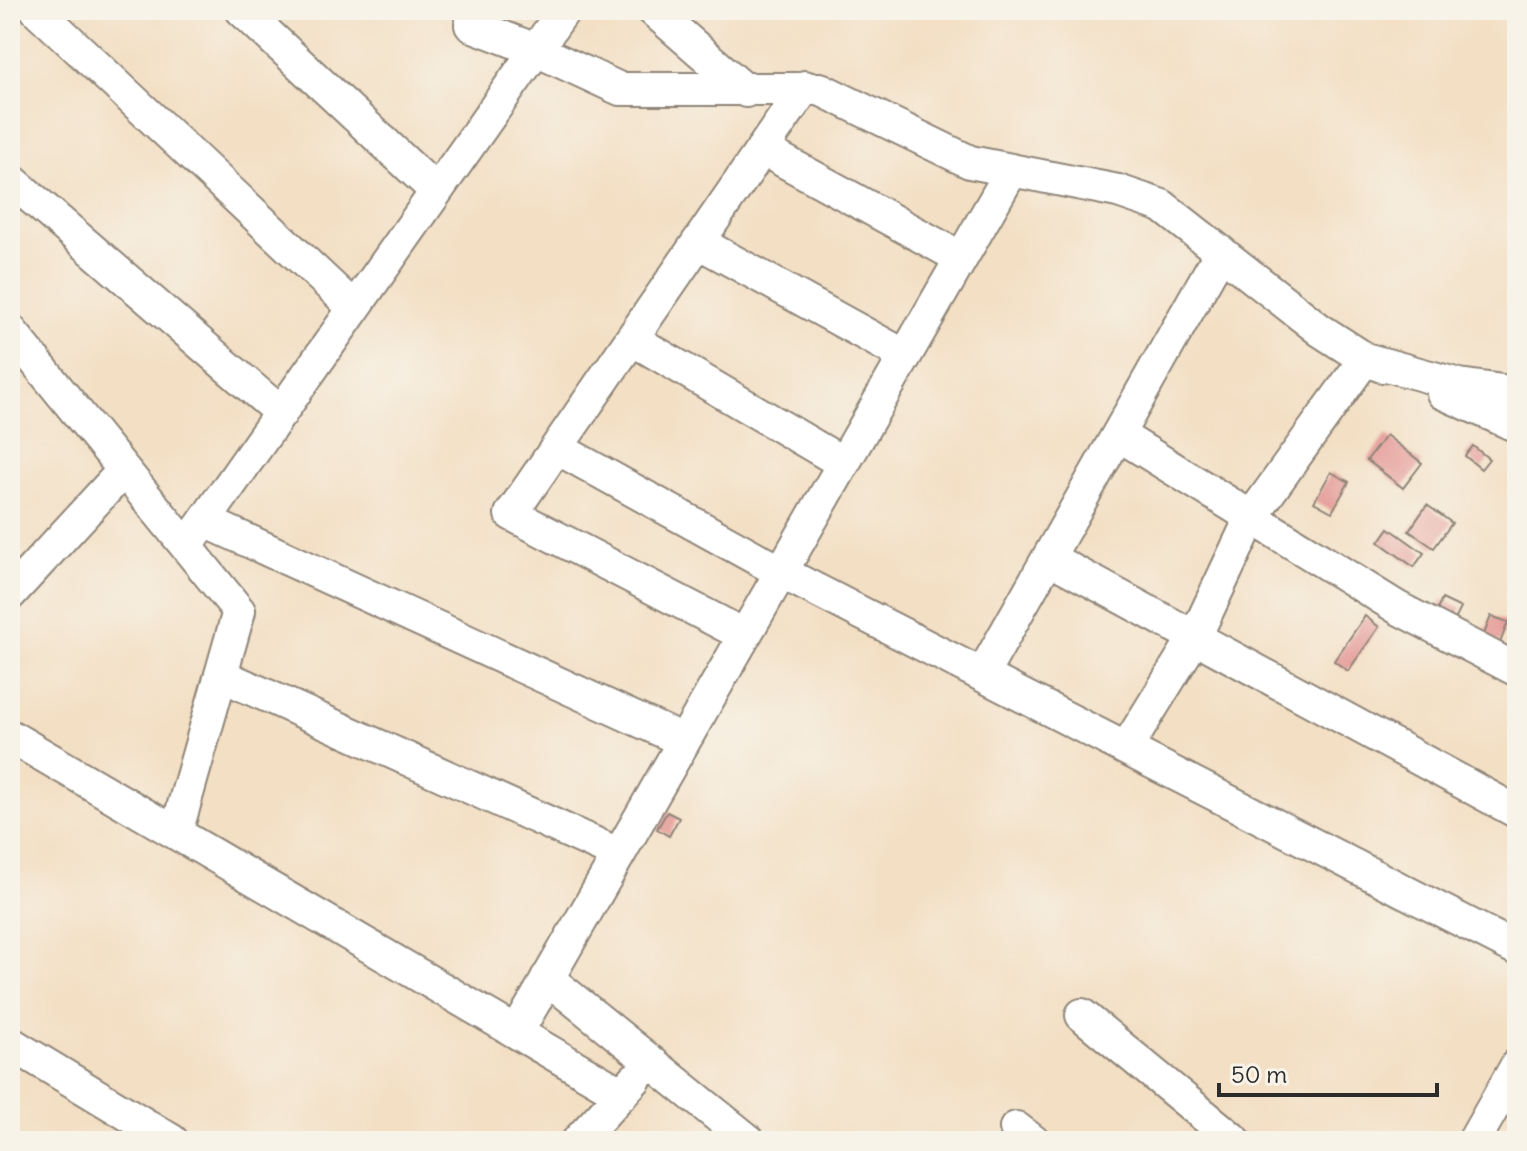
<svg xmlns="http://www.w3.org/2000/svg" width="1527" height="1151" viewBox="0 0 1527 1151" font-family="Delius,sans-serif">
<style>
.building{fill:#e3928f}
.lines{fill:none;stroke-linecap:round;stroke-linejoin:round}
.street-casing{stroke:#8f8578;stroke-width:36}
.street{stroke:#fff;stroke-width:32}
</style>
<rect width="100%" height="100%" fill="#f7f3e8"/>
<filter id="ink" filterUnits="userSpaceOnUse"><feTurbulence type="fractalNoise" baseFrequency=".0125" numOctaves="2"/><feDisplacementMap in="SourceGraphic" scale="16" xChannelSelector="R" yChannelSelector="G"/><feConvolveMatrix kernelMatrix="1 2 1 2 8 2 1 2 1" color-interpolation-filters="sRGB"/></filter>
<filter id="wash" filterUnits="userSpaceOnUse"><feTurbulence type="fractalNoise" baseFrequency=".006" numOctaves="4" result="noise"/><feDisplacementMap in="SourceGraphic" scale="32" xChannelSelector="R" yChannelSelector="G"/><feGaussianBlur stdDeviation="1.8" result="paint"/><feColorMatrix in="noise" values="0 0 0 0 0 0 0 0 0 0 0 0 0 0 0 0 0 1.4 0 .05"/><feComposite in="paint" operator="in"/></filter>
<g filter="url(#wash)">
<rect width="100%" height="100%" fill="#f3dfc4"/>
<g id="blocks">
<path class="building" d="M1386,435L1422,463L1403,488L1367,460Z
M1473,446L1489,459L1481,469L1465,456Z
M1331,472L1349,482L1332,512L1314,502Z
M1427,505L1452,523L1434,548L1409,531Z
M1389,528L1424,553L1414,567L1379,542Z
M1442,599L1461,608L1452,626L1434,617Z
M1365,616L1379,627L1348,671L1334,661Z
M1491,616L1508,622L1500,643L1483,637Z
M667,812L679,818L669,836L657,829Z"/>
</g>
</g>
<g filter="url(#ink)">
<use href="#blocks" fill-opacity="0" stroke="#8f8578" stroke-width="2"/>
<g class="lines">
<g class="street-casing">
<path id="street" d="M37,10L354,308
M242,10L436,191
M653,10L746,91
M471,25L536,50L620,89H820L970,162L1118,191L1162,206L1320,330L1365,359L1459,385L1517,393
M762,149L961,258
M10,179L281,413
M698,242L905,356
M10,330L239,611L176,833
M632,339L843,463
M1443,393L1517,426
M1119,435L1398,608L1517,670
M557,448L781,572L1517,949
M205,521L684,741
M187,546L564,10
M1049,558L1517,812
M10,594L124,470
M744,635L511,514L805,87
M221,675L618,854
M982,675L1221,252
M10,736L622,1094
M1126,749L1195,637L1252,516L1365,359L1382,366
M547,978L749,1141
M1082,1015L1235,1141
M517,1032L1012,170
M10,1043L172,1141
M1016,1128L1033,1141
M578,1141L635,1079
M1474,1141L1517,1065"/>
</g>
<use href="#street" class="street"/>
</g>
</g>
<rect width="1527" height="1151" fill="none" stroke="#f7f3e8" stroke-width="40"/>
<path d="M1219 1083v12h218v-12" fill="none" stroke="#2b2b2b" stroke-width="4"/>
<text x="1231" y="1083" font-size="24" fill="#2b2b2b" stroke="#f7f3e8" stroke-width="6" paint-order="stroke">50 m</text>
</svg>
